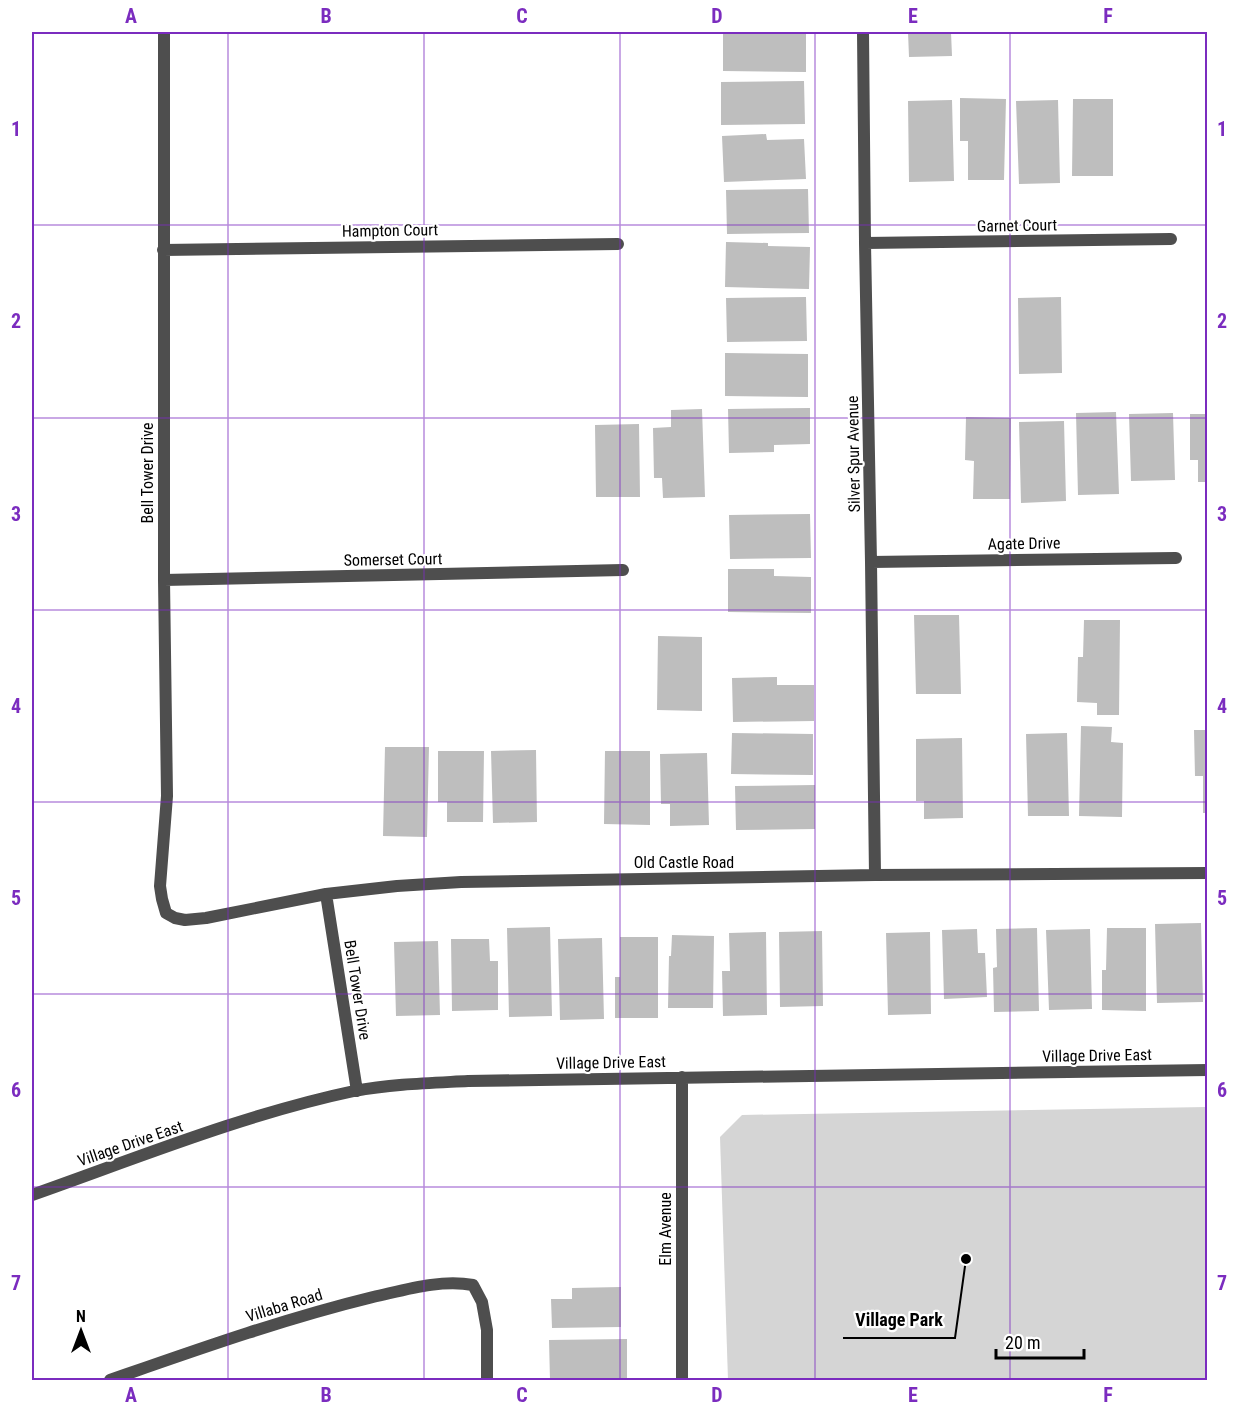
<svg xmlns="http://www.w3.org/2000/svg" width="1239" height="1412" viewBox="0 0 1239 1412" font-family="'Roboto Condensed',sans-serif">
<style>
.green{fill:#d5d5d5}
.building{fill:#bebebe}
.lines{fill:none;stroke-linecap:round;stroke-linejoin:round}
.street{stroke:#4e4e4e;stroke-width:12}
.grid{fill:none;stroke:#7b2cbf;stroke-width:1.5;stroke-opacity:0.55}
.labels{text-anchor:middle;stroke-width:4.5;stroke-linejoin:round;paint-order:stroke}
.street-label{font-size:16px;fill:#000;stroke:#fff}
.leader{fill:none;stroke:#000;stroke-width:2}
.callout-dot{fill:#000;stroke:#fff;stroke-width:2}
.callout-label{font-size:18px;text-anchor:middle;font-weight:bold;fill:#000;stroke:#fff;stroke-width:4.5;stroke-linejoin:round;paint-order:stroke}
.neatline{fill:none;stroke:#7b2cbf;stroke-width:2}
.grid-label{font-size:20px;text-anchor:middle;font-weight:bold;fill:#7b2cbf}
</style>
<rect width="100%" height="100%" fill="#fff"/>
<path class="green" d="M1207,1107V1380H728L720,1137L742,1115Z"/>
<path class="building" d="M723,32H806V72L723,71Z
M908,32H951L952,56L909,57Z
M804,81L805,124L721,125V82Z
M960,98L1006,99L1004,180H968V141H960Z
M1073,99H1113V176H1072Z
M952,100L954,181L909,182L908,101Z
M1058,100L1060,183L1019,184L1016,101Z
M766,134L767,140L804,139L806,179L724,182L722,136Z
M808,189L809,233L727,234L726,190Z
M726,242L768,243V246L810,247L809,289L725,287Z
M806,297L807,341L727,342L726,298Z
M1061,297L1062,373L1019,374L1018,298Z
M725,353L808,354V397L725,396Z
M810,408V444L774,445V452L729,453L728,409Z
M702,409L705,497L663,498L662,478H654L653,428L671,427V410Z
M1116,412L1119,494L1078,495L1076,413Z
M1173,413L1175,480L1131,481L1129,414Z
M1190,414H1208V482H1198V460H1190Z
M966,417L1011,418L1010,499H973L974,461L965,460Z
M1064,421L1066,501L1021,503L1019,422Z
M639,424L640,497H596L595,425Z
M810,514L811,558L730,559L729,515Z
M728,569H774V576L811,577V613L728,612Z
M914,615H959L961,694H916Z
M1084,620H1120L1119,715H1097V703L1077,702L1078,657H1083Z
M658,636L702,637V711L657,710Z
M777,677V685H814V721L733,722L732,678Z
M1081,726L1112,727L1111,742L1123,743L1122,817L1079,816Z
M1194,730H1208V813H1203V776H1195Z
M732,733L813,734V775L731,774Z
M1067,733L1069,816H1028L1026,734Z
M962,738L963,818L924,819V801H916V739Z
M385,747H429L427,837L383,836Z
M536,750L537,822L493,823L491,751Z
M438,751H484L483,822H447V802H438Z
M605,751H650V825L604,824Z
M707,753L709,825L670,826V804H661L660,754Z
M815,785V829L736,830L735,786Z
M1201,923L1203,1002L1157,1003L1155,924Z
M550,927L552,1016L509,1017L507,928Z
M1037,928L1039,1011L994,1012L993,968L997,967L996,929Z
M1107,928H1146V1011L1102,1010V970H1106Z
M977,929L978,953H985L987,997L944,999L942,930Z
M1090,929L1092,1009L1049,1010L1046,930Z
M822,931L823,1006L780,1007L779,932Z
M766,932L767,1015L723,1016L722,971H730L729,933Z
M930,932L931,1014L888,1015L886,933Z
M672,935L714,936L713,1008H668L669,956H671Z
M620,937H658V1018H615V977H620Z
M602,938L604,1019L560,1020L558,939Z
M451,939H489L490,961H498V1010L452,1011Z
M438,941L440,1015L396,1016L394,942Z
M621,1287V1327L552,1328L551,1299H572V1288Z
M627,1339V1380H550L549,1340Z"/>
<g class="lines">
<path class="street" d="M164,32V580L167,796L160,886L162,899L166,913L175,918L185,920L206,918L326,894L397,886L461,882L875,875L1208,873
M863,32L865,243L871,562L875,875
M865,243L1171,239
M163,250L618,244
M871,562L1176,558
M164,580L623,570
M326,894L357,1091
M682,1077V1380
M32,1195C137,1158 245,1114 354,1091C392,1084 431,1083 468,1081L1208,1070
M110,1380C196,1350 283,1319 373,1297C405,1290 440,1279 473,1285L482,1302L487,1330V1380"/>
</g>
<path class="grid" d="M228,32V1380M424,32V1380M620,32V1380M815,32V1380M1010,32V1380M32,225H1208M32,418H1208M32,610H1208M32,802H1208M32,994H1208M32,1187H1208"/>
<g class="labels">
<g class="street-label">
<text transform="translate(1017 225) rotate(-1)" y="6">Garnet Court</text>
<text transform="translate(390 230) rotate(-1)" y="6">Hampton Court</text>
<text transform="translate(853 454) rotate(-91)" y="6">Silver Spur Avenue</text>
<text transform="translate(147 473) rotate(-90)" y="6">Bell Tower Drive</text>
<text transform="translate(1024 543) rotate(-1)" y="6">Agate Drive</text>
<text transform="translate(393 559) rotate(-1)" y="6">Somerset Court</text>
<text x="684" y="868">Old Castle Road</text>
<text transform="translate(358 990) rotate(81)" y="6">Bell Tower Drive</text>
<text transform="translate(1097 1055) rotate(-1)" y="6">Village Drive East</text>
<text transform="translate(611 1062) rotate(-1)" y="6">Village Drive East</text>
<text transform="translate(130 1143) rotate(-19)" y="6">Village Drive East</text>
<text transform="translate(665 1229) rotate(-90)" y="6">Elm Avenue</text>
<text transform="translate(284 1305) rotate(-17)" y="6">Villaba Road</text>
</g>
</g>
<path class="leader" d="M966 1259L955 1338H843"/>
<circle class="callout-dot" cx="966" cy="1259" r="6"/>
<g class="callout-label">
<text x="899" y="1326">Village Park</text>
</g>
<rect width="1239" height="1412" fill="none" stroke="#ffffff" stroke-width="66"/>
<g transform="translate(81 1331)" stroke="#ffffff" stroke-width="4.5" paint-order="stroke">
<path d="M0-4.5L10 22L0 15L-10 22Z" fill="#000000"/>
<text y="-9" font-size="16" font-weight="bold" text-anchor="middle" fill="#000000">N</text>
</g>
<path d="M996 1349v9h88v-9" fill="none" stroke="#000000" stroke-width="3"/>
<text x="1005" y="1349" font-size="18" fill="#000000" stroke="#ffffff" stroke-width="4.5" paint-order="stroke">20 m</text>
<rect x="33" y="33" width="1173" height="1346" class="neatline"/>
<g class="grid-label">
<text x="131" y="23">A</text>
<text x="326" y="23">B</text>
<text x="522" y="23">C</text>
<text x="717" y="23">D</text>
<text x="913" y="23">E</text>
<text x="1108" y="23">F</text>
<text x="16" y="136">1</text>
<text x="1222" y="136">1</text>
<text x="16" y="328">2</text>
<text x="1222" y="328">2</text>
<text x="16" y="521">3</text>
<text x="1222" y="521">3</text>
<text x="16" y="713">4</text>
<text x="1222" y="713">4</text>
<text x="16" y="905">5</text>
<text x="1222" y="905">5</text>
<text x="16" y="1097">6</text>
<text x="1222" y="1097">6</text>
<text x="16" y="1290">7</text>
<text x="1222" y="1290">7</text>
<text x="131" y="1402">A</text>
<text x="326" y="1402">B</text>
<text x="522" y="1402">C</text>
<text x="717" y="1402">D</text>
<text x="913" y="1402">E</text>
<text x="1108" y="1402">F</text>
</g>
</svg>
